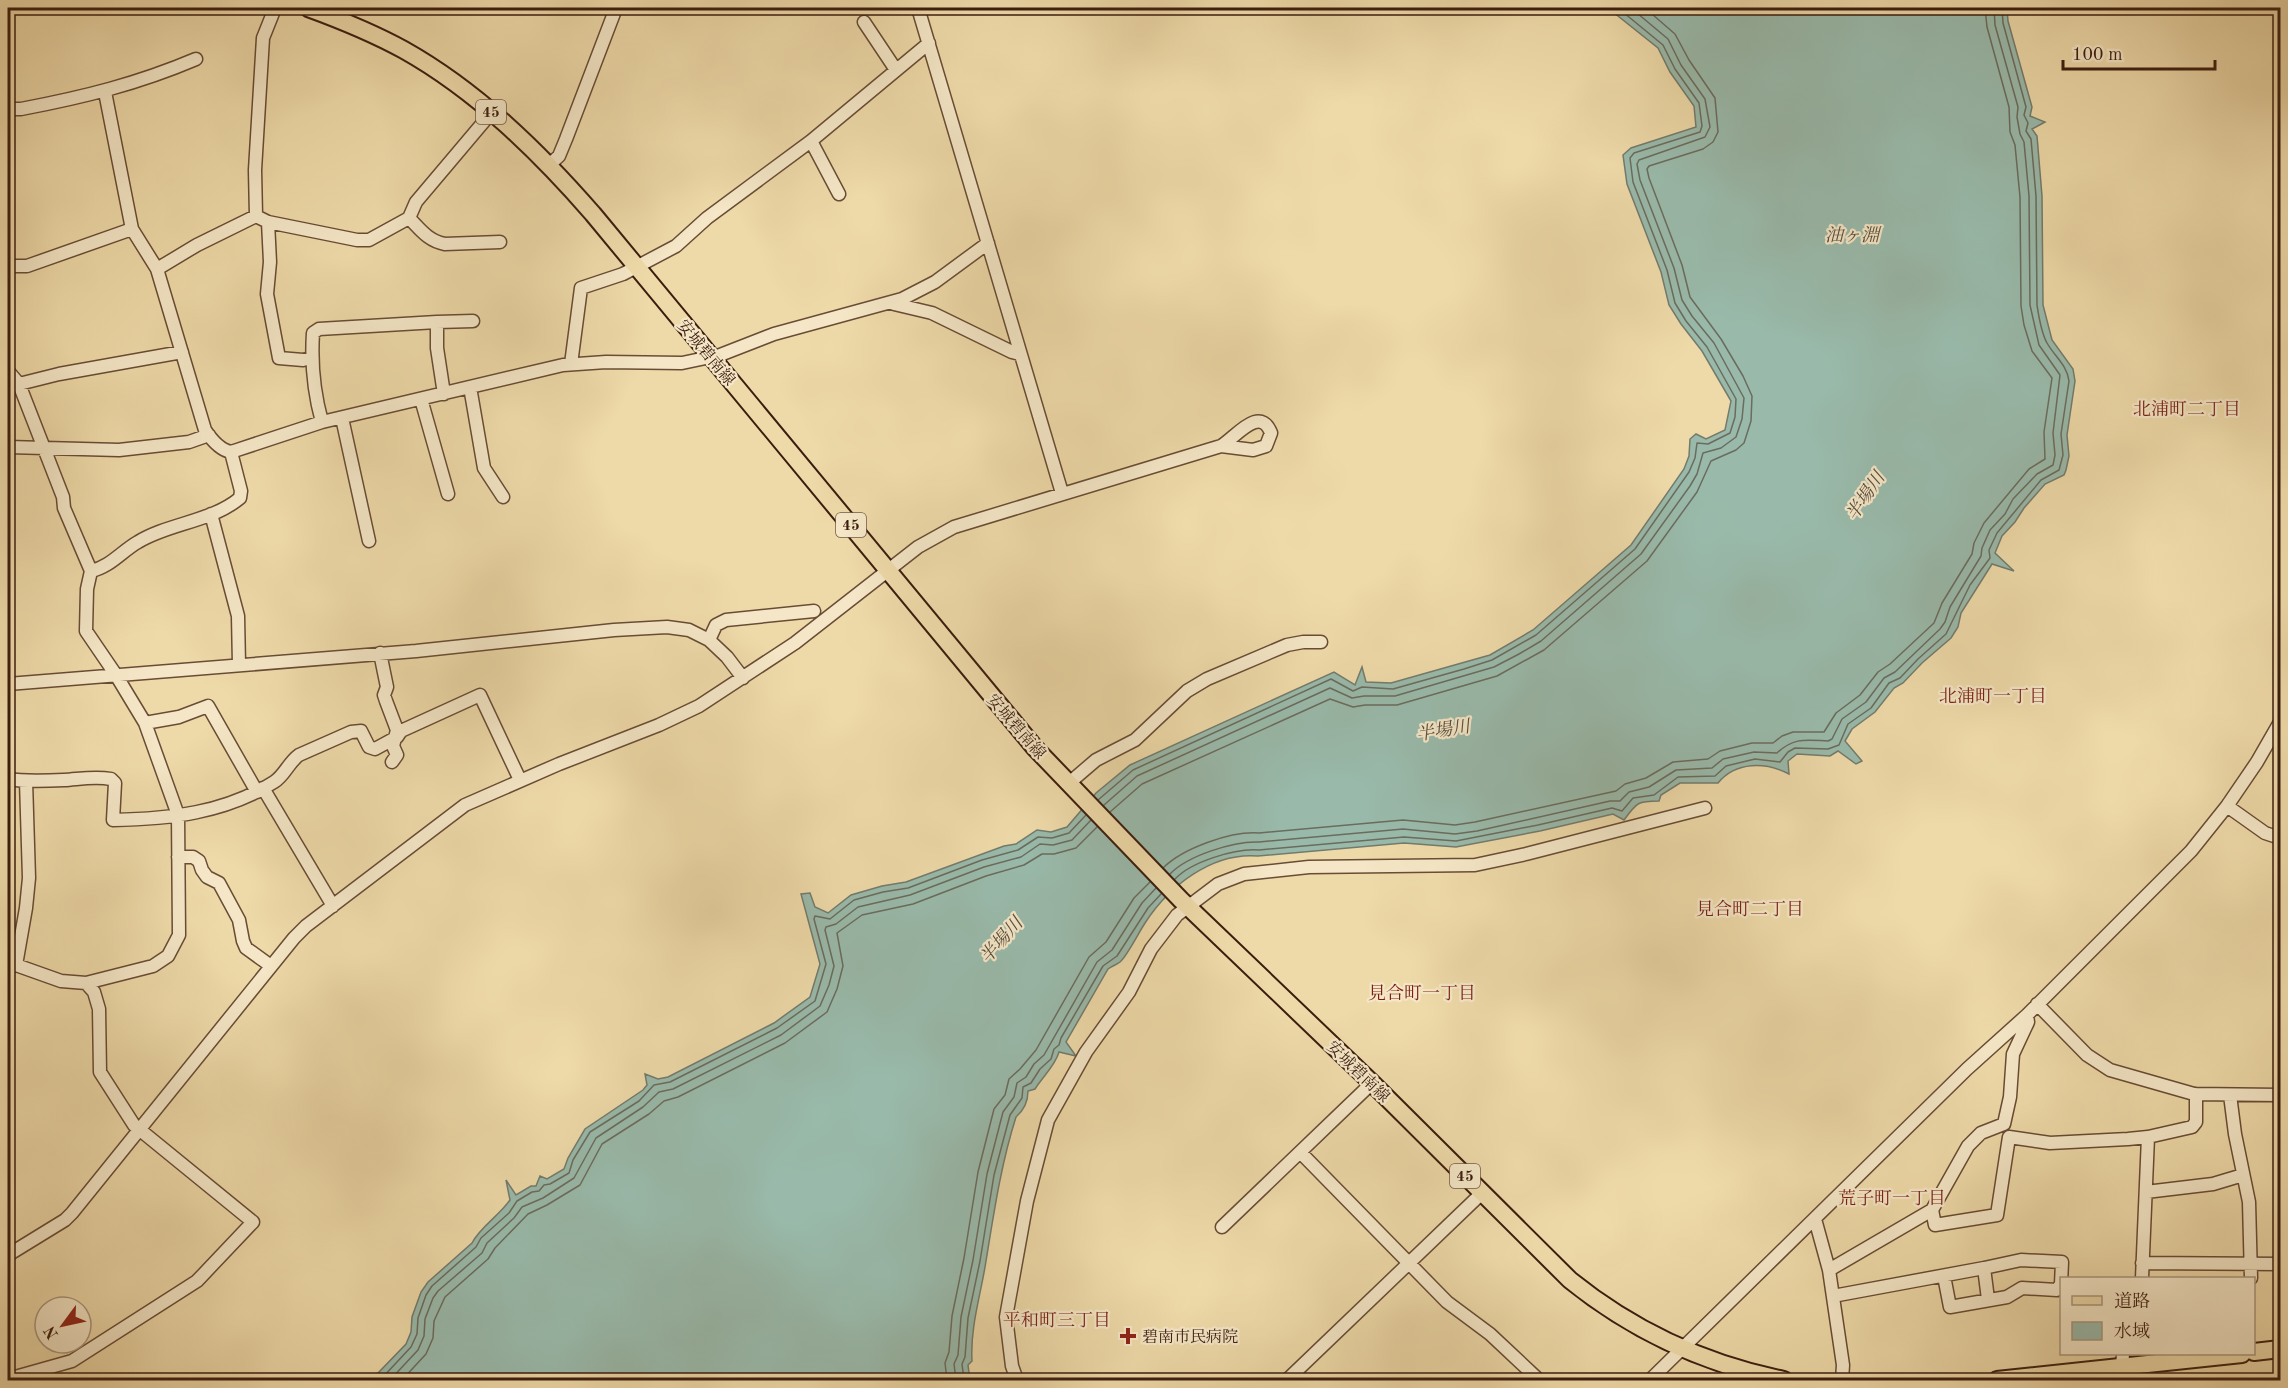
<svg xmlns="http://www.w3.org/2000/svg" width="2288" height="1388" viewBox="0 0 2288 1388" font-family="'Old Standard TT','Noto Serif JP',serif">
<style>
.water{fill:#99baab;stroke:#737b6d;stroke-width:1.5}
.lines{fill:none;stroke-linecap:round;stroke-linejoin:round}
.shore{stroke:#6a6c5d;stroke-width:1.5}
.minor-casing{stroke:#684c35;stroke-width:15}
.major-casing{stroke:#3b1d0f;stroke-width:20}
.minor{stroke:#f4e6c6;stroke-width:12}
.major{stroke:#eed9a8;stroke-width:16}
.poi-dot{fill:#8f2418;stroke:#f4e6c6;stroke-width:2}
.labels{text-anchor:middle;stroke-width:4.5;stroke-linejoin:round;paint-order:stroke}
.shield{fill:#f4e6c6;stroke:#725946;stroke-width:1.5}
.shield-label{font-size:15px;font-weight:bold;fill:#3b1d0f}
.street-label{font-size:16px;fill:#3b1d0f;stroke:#f4e6c6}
.poi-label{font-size:16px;fill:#3b1d0f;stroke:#f4e6c6;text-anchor:start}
.water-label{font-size:18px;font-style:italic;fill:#574c3e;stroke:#f4e6c6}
.neighbourhood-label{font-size:18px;fill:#7a1f14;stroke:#f4e6c6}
</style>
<rect width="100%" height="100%" fill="#eed9a8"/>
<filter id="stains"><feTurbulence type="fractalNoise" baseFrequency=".00333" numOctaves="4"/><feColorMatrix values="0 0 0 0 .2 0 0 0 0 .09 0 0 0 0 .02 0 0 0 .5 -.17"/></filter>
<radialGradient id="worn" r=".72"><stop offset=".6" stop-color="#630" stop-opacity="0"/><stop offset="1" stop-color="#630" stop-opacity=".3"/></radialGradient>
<path class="water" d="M1608,8H2007L2008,21L2032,107L2030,116L2045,122L2032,129L2037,136L2042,196L2043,305L2052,340L2073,369L2075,381L2067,435L2069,456L2066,470L2064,475L2045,484L2024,508L2015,522L2002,536L1995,553L2014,571L1992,564L1961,613L1958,627L1951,638L1922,663L1903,683L1894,688L1875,712L1852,729L1845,741L1862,761L1856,764L1838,751L1830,756L1797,754L1788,761L1789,774C1766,762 1736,761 1718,783H1680L1661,795L1659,801C1638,801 1637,802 1624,820L1613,814L1540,831L1456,847L1404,843L1258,856C1212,852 1169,886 1145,923C1139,932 1127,956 1120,962C1116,965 1112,966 1108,969L1066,1042L1076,1056L1059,1052C1055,1066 1043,1076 1035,1089L1028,1091C1028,1102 1024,1110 1016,1117C1001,1164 994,1212 986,1261C981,1294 970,1327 972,1361L968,1365L970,1380H357L378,1373L406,1344L411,1332L412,1317L421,1292L428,1282L472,1243C481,1226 499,1216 510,1200L506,1180L516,1195L531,1186H536L540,1176L547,1179L564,1169L568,1158L585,1129L643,1090L647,1085L645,1074L658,1079L668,1077L774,1023L810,997L820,964L801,894L810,893L815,907L828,913L851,895L882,886L906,882L1004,846L1016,844L1037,830L1051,832L1067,827L1096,793L1130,765L1334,672L1355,685L1362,667L1366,682L1391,683L1490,655L1533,630L1631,545L1684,469L1689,456L1690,439L1696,434L1706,439L1725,430L1731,401L1702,351L1681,324L1669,305L1661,272L1627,184L1623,155L1631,148L1696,127L1694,106L1670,72L1658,48Z"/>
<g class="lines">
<path class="shore" d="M1098,800L1133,770L1331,679L1353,691L1362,687L1393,689L1464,669L1492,660L1536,635L1635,549L1689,472L1695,458L1697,443L1708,444L1730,433L1735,417L1736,399L1707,347L1686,321L1675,303L1667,270L1633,182L1630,158L1634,153L1700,132L1702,126L1699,103L1675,69L1663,45L1618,8
M1104,805L1137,776L1330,688L1352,698L1364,696H1395L1494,667L1519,654L1541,641L1641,554L1690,486L1697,474L1703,453L1721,448L1736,437L1742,419L1744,398L1714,343L1692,316L1682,300L1674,268L1640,180L1637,164L1639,160L1705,137L1710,127L1705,99L1681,65L1668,39L1631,8
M1110,812L1142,784L1330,699L1353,707L1365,705H1397L1497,676L1544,650L1647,561L1697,492L1711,461L1736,450L1744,443L1751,421L1752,396L1743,376L1721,339L1690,297L1682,265L1649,178L1647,169L1649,166L1703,149L1713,142L1718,132L1715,98L1689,60L1675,34L1645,8
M1163,868C1183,848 1231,831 1259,833L1403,820L1455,825L1475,822L1616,791L1625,784L1646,778L1673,762L1708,759L1720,751L1752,743H1773L1782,736L1793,732H1824L1836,713L1860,695L1878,672L1890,664L1934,623L1942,603L1972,554L1974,543L1984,523L2029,469L2045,459L2044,432L2052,378L2032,351L2024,325L2021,306L2020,197L2015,145L2010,132L2009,107L1987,27L1985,8
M1170,874C1187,856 1233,841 1259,842L1403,829L1455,834L1477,831L1610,801H1620L1629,792L1649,787L1676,770L1712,768L1723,759L1754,752L1777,753C1794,737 1806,740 1828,741L1832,739L1842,719L1866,702L1884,678L1895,672L1940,629L1945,622L1950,607L1981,556L1982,548L1990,530L2005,514L2013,499L2037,474L2053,465L2055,455L2053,433L2060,375L2039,345L2030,305L2029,196L2024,142L2020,134L2017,117L2018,107L1995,25L1994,8
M1175,879C1191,862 1235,848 1259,850L1404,837L1456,841L1538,825L1612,808L1622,811L1633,798L1654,795L1678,777L1715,776L1726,766L1755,759L1780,762L1788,752L1795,748L1828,749L1839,745L1848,724L1871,708L1889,683L1900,678L1918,659L1946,634L1970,585L1990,558L1989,550L1997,533L2041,480L2059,470L2063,455L2061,434L2069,381C2067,365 2055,357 2047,343C2041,332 2039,318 2037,305L2036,196L2031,139L2026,131L2028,123L2024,115L2026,107L2003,23L2002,8
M376,1380L382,1378L411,1347L417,1334L418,1318L426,1295L432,1286L476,1247L481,1238L509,1213L517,1201L532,1192L539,1191L544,1185L550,1184L569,1173L573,1160L590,1132L639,1101L654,1085L670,1082L777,1028L815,1001L826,964L814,919L815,916L830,919L854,900L883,892L908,888L982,860L1018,850L1038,837L1052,838L1069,833L1086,815
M390,1380L418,1350L424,1336L425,1319L433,1298L438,1291L482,1253L487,1243L514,1218L522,1207L543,1198L574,1178L596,1138L643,1107L659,1092L673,1089L781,1035L820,1006L829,985L834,966L825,930L826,927L836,924L858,907L910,895L984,867L1021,857L1040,844L1053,845L1072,840L1091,820
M402,1380L426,1354L433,1338L434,1321L445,1297L488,1259L495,1248L528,1214L547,1205L580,1185L602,1144L649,1114L664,1101L678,1097L785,1043L827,1012L837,989L843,966L837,933L862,915L913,904L986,876L1024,865L1042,854H1054L1076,848L1097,827
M947,1380L945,1363L949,1352L952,1316L964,1258L978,1172L994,1109L1005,1095L1009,1079L1020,1069L1036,1050L1089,957L1106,942L1134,898L1150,882
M956,1380L954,1364L958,1355L961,1317L973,1260L987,1174L1003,1112L1014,1097L1017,1083L1026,1077L1034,1064L1044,1055L1097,962L1112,950L1142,903L1156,888
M964,1380L962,1364L965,1357L968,1318L980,1261L994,1175L1010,1115L1022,1098L1023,1087L1031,1083L1040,1069L1051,1059L1054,1049L1059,1045L1061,1038L1103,966L1117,956L1148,908L1161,894"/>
<g class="minor-casing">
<path id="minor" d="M918,8L1062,493
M864,22L896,70
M105,92L132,229L157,269L205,430C211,439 220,450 231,452L322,422L563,365L606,362L682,363L720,355L774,334L902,299L935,282L988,243
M8,109H21C84,97 137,84 196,59
M811,141L839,194
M549,165L559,156L566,139L616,8
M256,216L268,222L357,240H369L409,218L416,202L492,112
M256,216L255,170L263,38L275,8
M409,218C420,229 428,241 445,244L500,242
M268,222L270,262L267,294L279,358L303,360L311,358
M8,266H27L132,229
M157,269L197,245L256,216
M894,304L932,313L1012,352L1020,354
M437,322L473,321
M571,364L581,288L623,274L676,246L707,218L811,141L929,43
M8,371L19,384L63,497L64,508L91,571L87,589L86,631L116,675L145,723L178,815L179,935L168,956L153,966L86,983L61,981L16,965L8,967
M19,384L59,374L182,352
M470,387L484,468L503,497
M421,399L448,494
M342,418L369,541
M322,422C314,393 311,363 313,333L319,329L437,322V348L444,394
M8,447L119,450L189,442L209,435
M211,514L238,616L239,665
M91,571C110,567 122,551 138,542C169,523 211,522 240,498L241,491L231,452
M709,640L716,625L726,620L814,611
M380,653L387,687L384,695L386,701L397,730L393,746L397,755L392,762
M8,684L416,651L614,630L667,627L689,630L709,640L727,657L743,678
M145,723L179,717L208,706L257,792
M8,779C26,782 45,781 64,780C80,779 95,776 111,779L115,783L113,820C169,819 225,813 274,782C285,775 288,763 299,755L351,732L361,731L369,747L375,749L397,737L401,731L480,695L520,780
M1068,784L1096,760L1135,740L1187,691L1207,679L1287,645L1303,642H1321
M263,788L333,906
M2227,806L2265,833L2280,838
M178,857H193L199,861L202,870L207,877L219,883L239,920L243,941L246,948L271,966
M16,965L26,908L29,878L26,781
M2037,1004L2087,1055L2110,1070L2194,1094L2280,1095
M2230,1095L2235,1134L2249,1202L2251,1278
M1301,1153L1447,1302L1490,1334L1539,1380
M2146,1192L2213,1184L2243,1175
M1932,1210L1935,1225L1997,1215L2009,1137L2050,1143L2128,1139L2148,1137L2192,1127L2196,1122V1094
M1815,1219L1829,1270L1843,1365L1842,1380
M1222,1227L1372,1083
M8,1255L65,1220L72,1213L294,938L306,926L465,805L559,764L659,725L699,706L795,643L918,547L954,527L1221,446C1235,438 1260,404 1271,433L1266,446L1253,450L1221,446
M2142,1263L2280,1264
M1829,1270L1932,1210L1968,1146L1981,1133L2004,1124L2010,1097L2013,1054L2028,1022L2027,1015
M1944,1276L1950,1307L2007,1297L2022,1288L2057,1290L2061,1284L2062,1262L2021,1260L1984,1268
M2142,1278L2148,1137
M1833,1296L1984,1268L1988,1299
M2122,1367L2123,1354
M8,1379L72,1361L197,1281L253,1222L134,1125L100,1072L99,1009L94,992L86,983
M1017,1380L1012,1366L1006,1317L1027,1201L1048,1120L1086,1052L1129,992L1151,949L1177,915L1218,884L1244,874L1309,867L1475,865L1526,854L1705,808
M1287,1380L1482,1193
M1650,1380L1967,1069L2027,1015L2191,851L2227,806L2257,762L2280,722"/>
</g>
<g class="major-casing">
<path id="major" d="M308,8C341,20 373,33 404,50C477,91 539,152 593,214L1035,748L1181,900L1372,1083L1570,1280C1632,1330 1705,1364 1784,1380
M2254,1352L2280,1349
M1997,1380L2242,1354"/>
</g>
<use href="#minor" class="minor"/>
<use href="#major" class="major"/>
</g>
<path class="poi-dot" d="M1125 1327h6v6h6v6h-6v6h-6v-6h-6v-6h6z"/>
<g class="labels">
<g class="shield">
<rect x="476" y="100" width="30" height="24" rx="4.5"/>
<rect x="836" y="513" width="30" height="24" rx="4.5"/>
<rect x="1450" y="1164" width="30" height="24" rx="4.5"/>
</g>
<g class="shield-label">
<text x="491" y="117">45</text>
<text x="851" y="530">45</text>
<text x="1465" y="1181">45</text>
</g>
<g class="street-label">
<text transform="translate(707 352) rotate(50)" y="6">安城碧南線</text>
<text transform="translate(1017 726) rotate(49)" y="6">安城碧南線</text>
<text transform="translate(1359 1071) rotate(44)" y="6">安城碧南線</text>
</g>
<g class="poi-label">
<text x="1142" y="1342">碧南市民病院</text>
</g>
<g class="water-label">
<text x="1852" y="241">油ヶ淵</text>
<text transform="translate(1865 496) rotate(-56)" y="6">半場川</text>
<text transform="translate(1443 730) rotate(-9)" y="6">半場川</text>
<text transform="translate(1001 940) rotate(-49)" y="6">半場川</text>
</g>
<g class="neighbourhood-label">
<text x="2187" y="415">北浦町二丁目</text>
<text x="1993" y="702">北浦町一丁目</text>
<text x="1750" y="915">見合町二丁目</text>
<text x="1422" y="999">見合町一丁目</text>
<text x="1892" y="1204">荒子町一丁目</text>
<text x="1057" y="1326">平和町三丁目</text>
</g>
</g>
<rect width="2288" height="1388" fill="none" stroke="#eed9a8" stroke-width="30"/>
<rect x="9" y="9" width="2270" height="1370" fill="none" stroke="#3b1d0f" stroke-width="3"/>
<rect x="15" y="15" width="2258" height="1358" fill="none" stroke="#3b1d0f" stroke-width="1.5"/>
<rect x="2060" y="1277" width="195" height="78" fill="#f4e6c6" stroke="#aa967d" stroke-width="1.5"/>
<rect x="2072" y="1296" width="30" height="9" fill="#eed9a8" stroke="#aa967d" stroke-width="1.5"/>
<text x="2114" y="1307" font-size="18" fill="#3b1d0f">道路</text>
<rect x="2072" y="1322" width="30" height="18" fill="#99baab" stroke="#aa967d" stroke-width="1.5"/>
<text x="2114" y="1337" font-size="18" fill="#3b1d0f">水域</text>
<g transform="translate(63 1325) rotate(237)"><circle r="28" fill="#f4e6c6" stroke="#aa967d" stroke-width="1.5"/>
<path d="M0-4.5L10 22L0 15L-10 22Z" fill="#8f2418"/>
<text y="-9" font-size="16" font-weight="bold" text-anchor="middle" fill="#3b1d0f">N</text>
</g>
<path d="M2063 60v9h152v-9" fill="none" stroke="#3b1d0f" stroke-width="3"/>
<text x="2072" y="60" font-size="18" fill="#3b1d0f" stroke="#f4e6c6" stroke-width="4.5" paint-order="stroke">100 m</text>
<rect width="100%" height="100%" filter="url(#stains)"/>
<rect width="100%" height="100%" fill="url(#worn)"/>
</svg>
